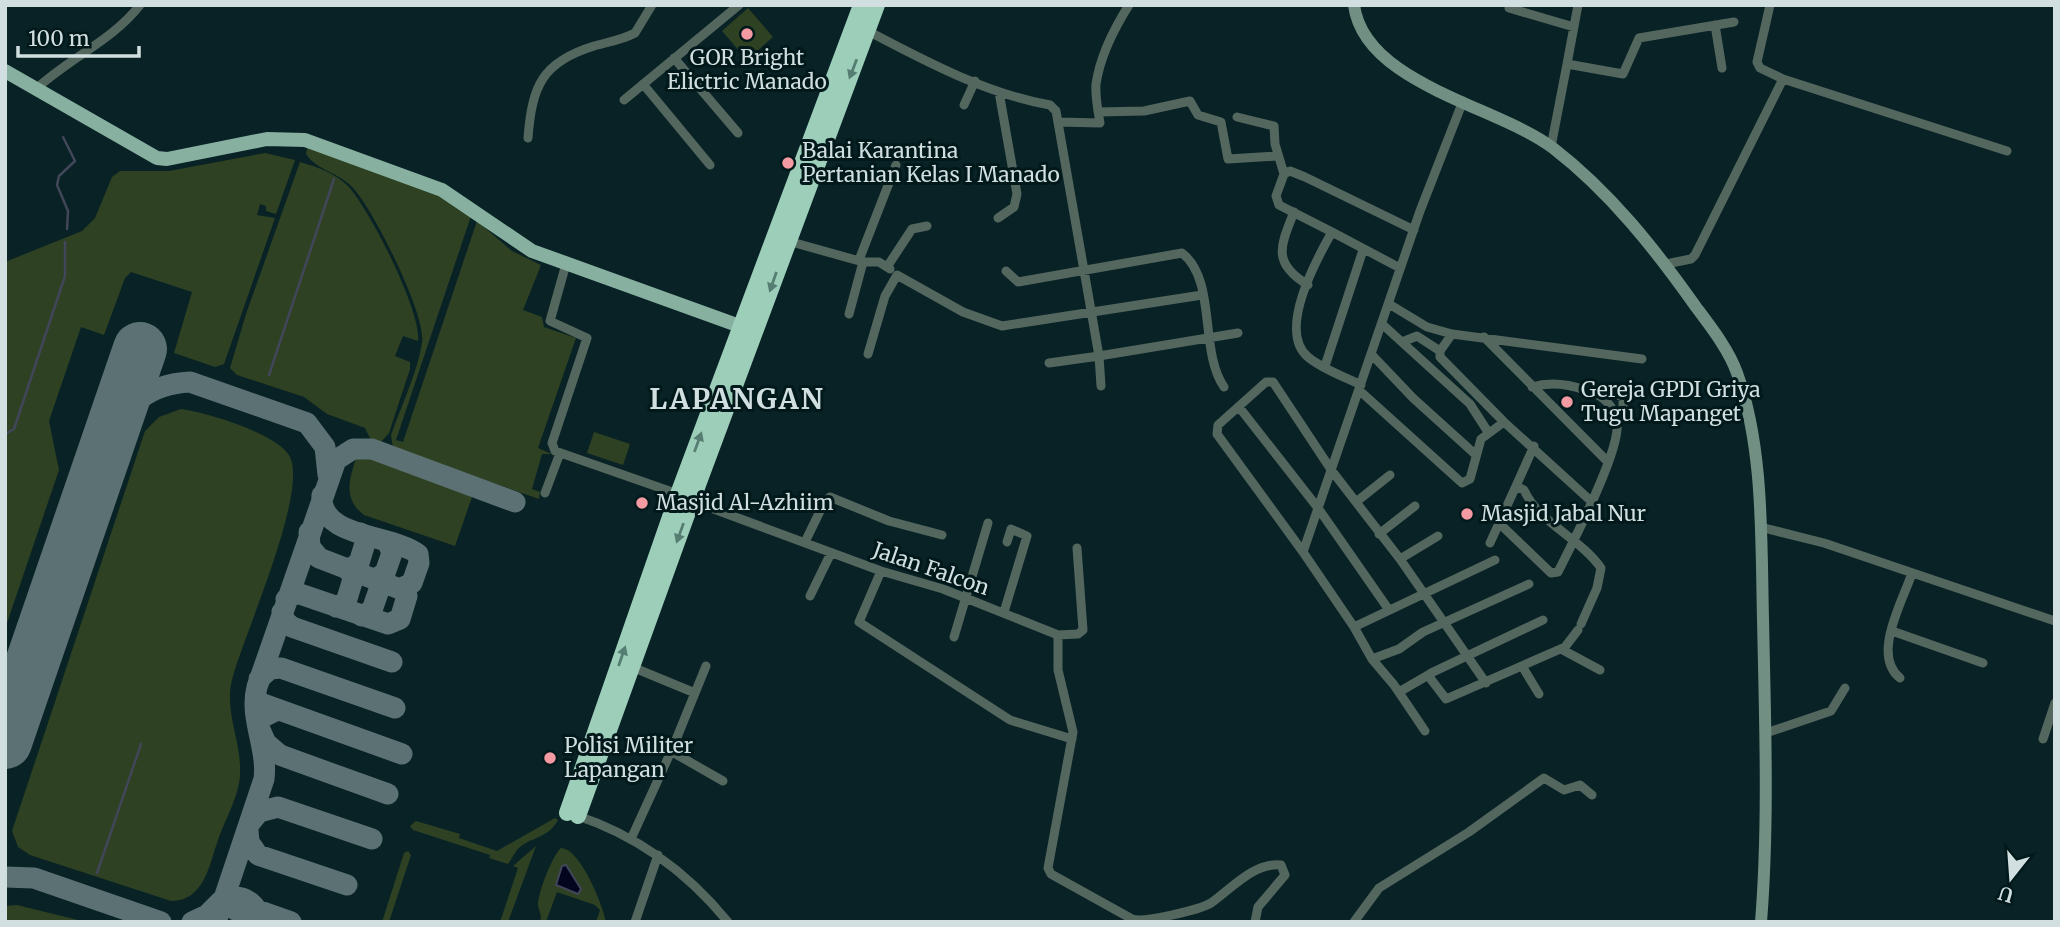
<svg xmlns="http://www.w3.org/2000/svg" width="2060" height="927" viewBox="0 0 2060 927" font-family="Merriweather,serif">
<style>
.green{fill:#2e4123}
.water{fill:#03051f;stroke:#414659;stroke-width:2}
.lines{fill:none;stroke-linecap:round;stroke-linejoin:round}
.stream{stroke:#414659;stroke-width:2.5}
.taxiway{stroke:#5c7174;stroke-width:21}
.runway{stroke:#5c7174;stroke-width:54}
.street{stroke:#53675f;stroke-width:9}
.secondary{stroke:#719083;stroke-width:12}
.primary{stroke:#87b0a0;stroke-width:14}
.highway{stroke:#9cceba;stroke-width:16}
.oneway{fill:#567d72}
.poi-dot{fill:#f49aa3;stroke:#01191b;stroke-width:2.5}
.labels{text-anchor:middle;stroke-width:6;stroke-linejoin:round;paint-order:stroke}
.poi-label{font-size:21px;fill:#d1dfe0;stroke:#01191b;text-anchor:start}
.street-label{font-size:21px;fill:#d1dfe0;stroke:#01191b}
.district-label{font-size:28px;font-weight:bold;letter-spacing:2px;fill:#d1dfe0;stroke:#01191b}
</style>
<rect width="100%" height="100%" fill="#092225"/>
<path class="green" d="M748,8L773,37L747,60L722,31Z
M307,148L440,194L471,216L396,440L403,442L477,221L512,251L541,265L523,310L542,317L544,327L576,338L538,448L552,454H542L532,489L540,492L539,499L393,448L391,435C401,406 417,374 422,343C427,316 373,209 353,188C340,173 316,170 306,154Z
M265,153L295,160L276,214L266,211V206L260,204L257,215L275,218L224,364L215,367L174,353L192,292L131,272L125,278L104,335L81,327L49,421L59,470L5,629V262L82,231L95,218L112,177L120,171H169Z
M300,162C317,167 335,173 348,186C369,208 422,312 418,341L403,336L395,356L410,362V369L389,433L380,443L371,440L365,428L327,414L304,397L237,375L230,368L246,314Z
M181,409C206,412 279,434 290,457C308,494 243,636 232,680C224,713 242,742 240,775C239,796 225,820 218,840C209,866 204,901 171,901L30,855L18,847L12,831L145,431L159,417Z
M594,432L630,444L623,465L587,453Z
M363,456L471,494L472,497L455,546L364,515C343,499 349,480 356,458Z
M555,818L558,820C547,840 530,836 517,850C514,854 511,860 508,864L489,858L490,855L413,830L410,826L416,821L460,834L459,838L497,851Z
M536,846L508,922H500L518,868L513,866Z
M561,848C580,848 603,905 606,922H596L600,910L595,905L557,892L546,922H538L541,919C541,913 538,908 538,904C538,893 553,854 561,848Z
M408,851L411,855L389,922H382L404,853Z
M17,905L86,922H5V906Z"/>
<path class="water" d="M566,865L581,889L578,894L556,885L562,866Z"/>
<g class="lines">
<path class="stream" d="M63,137L75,161L59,176L57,185L68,211L67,229
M269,375L334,179
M5,434L14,429L65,276V242
M97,873L141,744"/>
<path class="taxiway" d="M108,443C125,406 147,384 190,382L307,423L325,447L328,475
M322,495C318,538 392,534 418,554L419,563L412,583L402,588
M286,599L297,593L388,624L400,619L407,596L405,591L319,558L310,547L309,532
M336,607L346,602L353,579L349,569L359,563L366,540L361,533
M282,612L285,621L292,627L392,662
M362,616L372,610L380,587L375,579L385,573L392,553L387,541
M259,679L270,669L281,668L395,708
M263,704L402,754
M275,711L263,717L258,725L266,743L280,755L388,794
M250,823L259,812L278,807L372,839
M248,830L249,842L258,855L347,885
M5,877L34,878L161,922
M257,910C249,898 238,894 224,899L237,911L257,910L291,922
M192,922L207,915L221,901
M216,922L264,779C268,748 249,718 257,687L336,460L353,449H372L515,502"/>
<path class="runway" d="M5,742L140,349"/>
<path class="street" d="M1509,8L1574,27
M1715,25L1722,68
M868,31C925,61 987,94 1050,105L1056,111L1099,356L1049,363
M674,58L738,133
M1567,64L1578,5
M1783,79L2007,151
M643,84L710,165
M36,89C69,58 112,41 140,5
M624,100L739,5
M964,105L975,81
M1098,112L1144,111L1190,101L1198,115L1221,122L1228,159L1278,156
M1237,117L1274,126L1275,144L1284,174
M1059,122L1100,123C1098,111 1095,96 1096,84C1100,57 1115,27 1129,5
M528,138C532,86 542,62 594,46C608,42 622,40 635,33L652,5
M1551,147L1567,64L1623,74L1639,38L1734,22
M1294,212C1280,247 1272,263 1308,285
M998,218L1014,207L1017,194L999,92
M1332,232L1279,205L1276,196L1284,174L1290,171L1305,177L1414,230
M788,241L863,262L849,314
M859,260L896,165
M863,262H879L890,269
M566,264L550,321L587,338L552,443L555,451L678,494
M1666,264L1691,259L1695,255L1783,79L1760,68L1757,62L1770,5
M887,267L912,229L927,226
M1006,271L1018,282L1182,253C1217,280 1199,351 1224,387
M1389,304L1427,327L1452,334L1642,359
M1382,324L1470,404L1488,432
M1452,334L1440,351V357L1504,422L1592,502
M1484,337L1607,461
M1402,342L1417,336L1440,351
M868,354L885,296L897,275L963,312L1002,326L1202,295
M1373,356L1413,398L1476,455
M1325,366L1363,250
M1361,385C1345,377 1322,369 1308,357C1277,331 1316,260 1332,232L1400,268
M1101,386L1099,356L1238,333
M1360,391L1462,483L1470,479L1481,439L1504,422
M1595,393L1615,394L1623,397V408L1616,419
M1239,407L1318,508L1389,610
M1534,446L1516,486L1524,490C1539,523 1580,538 1601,568L1597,588L1581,624
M545,493L560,453
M692,501L881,571L943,589L1058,635L1078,634L1083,630L1077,548
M1356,502L1390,475
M1499,523L1551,573L1558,572C1572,544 1621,450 1617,423C1615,405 1601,394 1585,390C1568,384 1549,382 1532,387
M1760,527L1824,543L2055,621
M1379,534L1415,506
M805,542L824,503L830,497L889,521L942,535
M1490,543L1516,486
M1303,552L1420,211L1463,101
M1400,559L1438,536
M881,571L859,622L1010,720L1072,739
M810,596L831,553
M1004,612L1027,536L1011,529L1007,542
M1543,620L1431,673L1430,678L1446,699L1565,647L1578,630
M1354,627L1495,560
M1892,631L1983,663
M1058,635V670L1073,732L1048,868L1051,874L1132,919C1144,923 1199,910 1211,903C1231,889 1254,862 1281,865L1285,875L1258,907L1255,922
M954,637L988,523
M1561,649L1600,670
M1372,659L1399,649L1423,632L1529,584
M1522,666L1539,694
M632,667L695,693L673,747L674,753L723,781
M1900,678C1871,655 1903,601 1912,573
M1399,692L1430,674
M695,693L706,666
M1425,731L1394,685L1372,659L1354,627L1303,552L1217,434L1218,425L1266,382H1273L1332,471L1400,559L1486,683
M1766,733L1831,711L1845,688
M2043,739L2055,703
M575,815C637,835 688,873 728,922
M631,839L673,747
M635,922L658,855
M1354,922L1379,888L1469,832L1544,778L1564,790L1580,785L1592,795"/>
<path class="secondary" d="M1354,5C1364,84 1498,106 1553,148C1610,192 1655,249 1696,307C1711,327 1729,350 1737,373C1764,448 1761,539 1763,619C1765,720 1769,821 1761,922"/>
<path class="primary" d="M5,71L157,158L167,159L267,139L305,140L442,190L532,251L748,329"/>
<path class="highway" d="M567,813L678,494L861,5
M578,816L692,501L877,5"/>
</g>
<defs><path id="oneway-solid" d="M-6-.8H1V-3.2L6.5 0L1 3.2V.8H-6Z" transform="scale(1.75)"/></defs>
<g class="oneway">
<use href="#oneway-solid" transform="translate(853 69) rotate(111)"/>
<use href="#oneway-solid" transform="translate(773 282) rotate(109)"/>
<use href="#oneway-solid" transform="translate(698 442) rotate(-70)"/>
<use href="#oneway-solid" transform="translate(680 533) rotate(110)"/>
<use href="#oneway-solid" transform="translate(622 656) rotate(-71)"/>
</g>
<g class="poi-dot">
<circle cx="747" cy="34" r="7"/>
<circle cx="788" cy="163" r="7"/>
<circle cx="1567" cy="402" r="7"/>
<circle cx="642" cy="503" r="7"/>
<circle cx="1467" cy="514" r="7"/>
<circle cx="550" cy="758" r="7"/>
</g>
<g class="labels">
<g class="poi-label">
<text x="747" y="65" text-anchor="middle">GOR Bright<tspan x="747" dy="24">Elictric Manado</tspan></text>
<text x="802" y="158">Balai Karantina<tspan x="802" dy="24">Pertanian Kelas I Manado</tspan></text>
<text x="1581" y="397">Gereja GPDI Griya<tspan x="1581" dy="24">Tugu Mapanget</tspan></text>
<text x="656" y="510">Masjid Al-Azhiim</text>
<text x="1481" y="521">Masjid Jabal Nur</text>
<text x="564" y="753">Polisi Militer<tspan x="564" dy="24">Lapangan</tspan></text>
</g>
<g class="street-label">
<text transform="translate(931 569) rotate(19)" y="7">Jalan Falcon</text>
</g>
<g class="district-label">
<text x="737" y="409">LAPANGAN</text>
</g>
</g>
<rect width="2060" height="927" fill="none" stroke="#d1dfe0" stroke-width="14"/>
<g transform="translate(2011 878) rotate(197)" stroke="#01191b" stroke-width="5" paint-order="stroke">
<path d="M0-5L12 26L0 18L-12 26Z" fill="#d1dfe0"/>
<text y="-10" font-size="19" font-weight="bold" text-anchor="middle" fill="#d1dfe0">U</text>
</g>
<path d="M18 46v10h121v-10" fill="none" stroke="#d1dfe0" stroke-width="3.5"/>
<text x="28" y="46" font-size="21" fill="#d1dfe0" stroke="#01191b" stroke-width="5" paint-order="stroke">100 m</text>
</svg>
